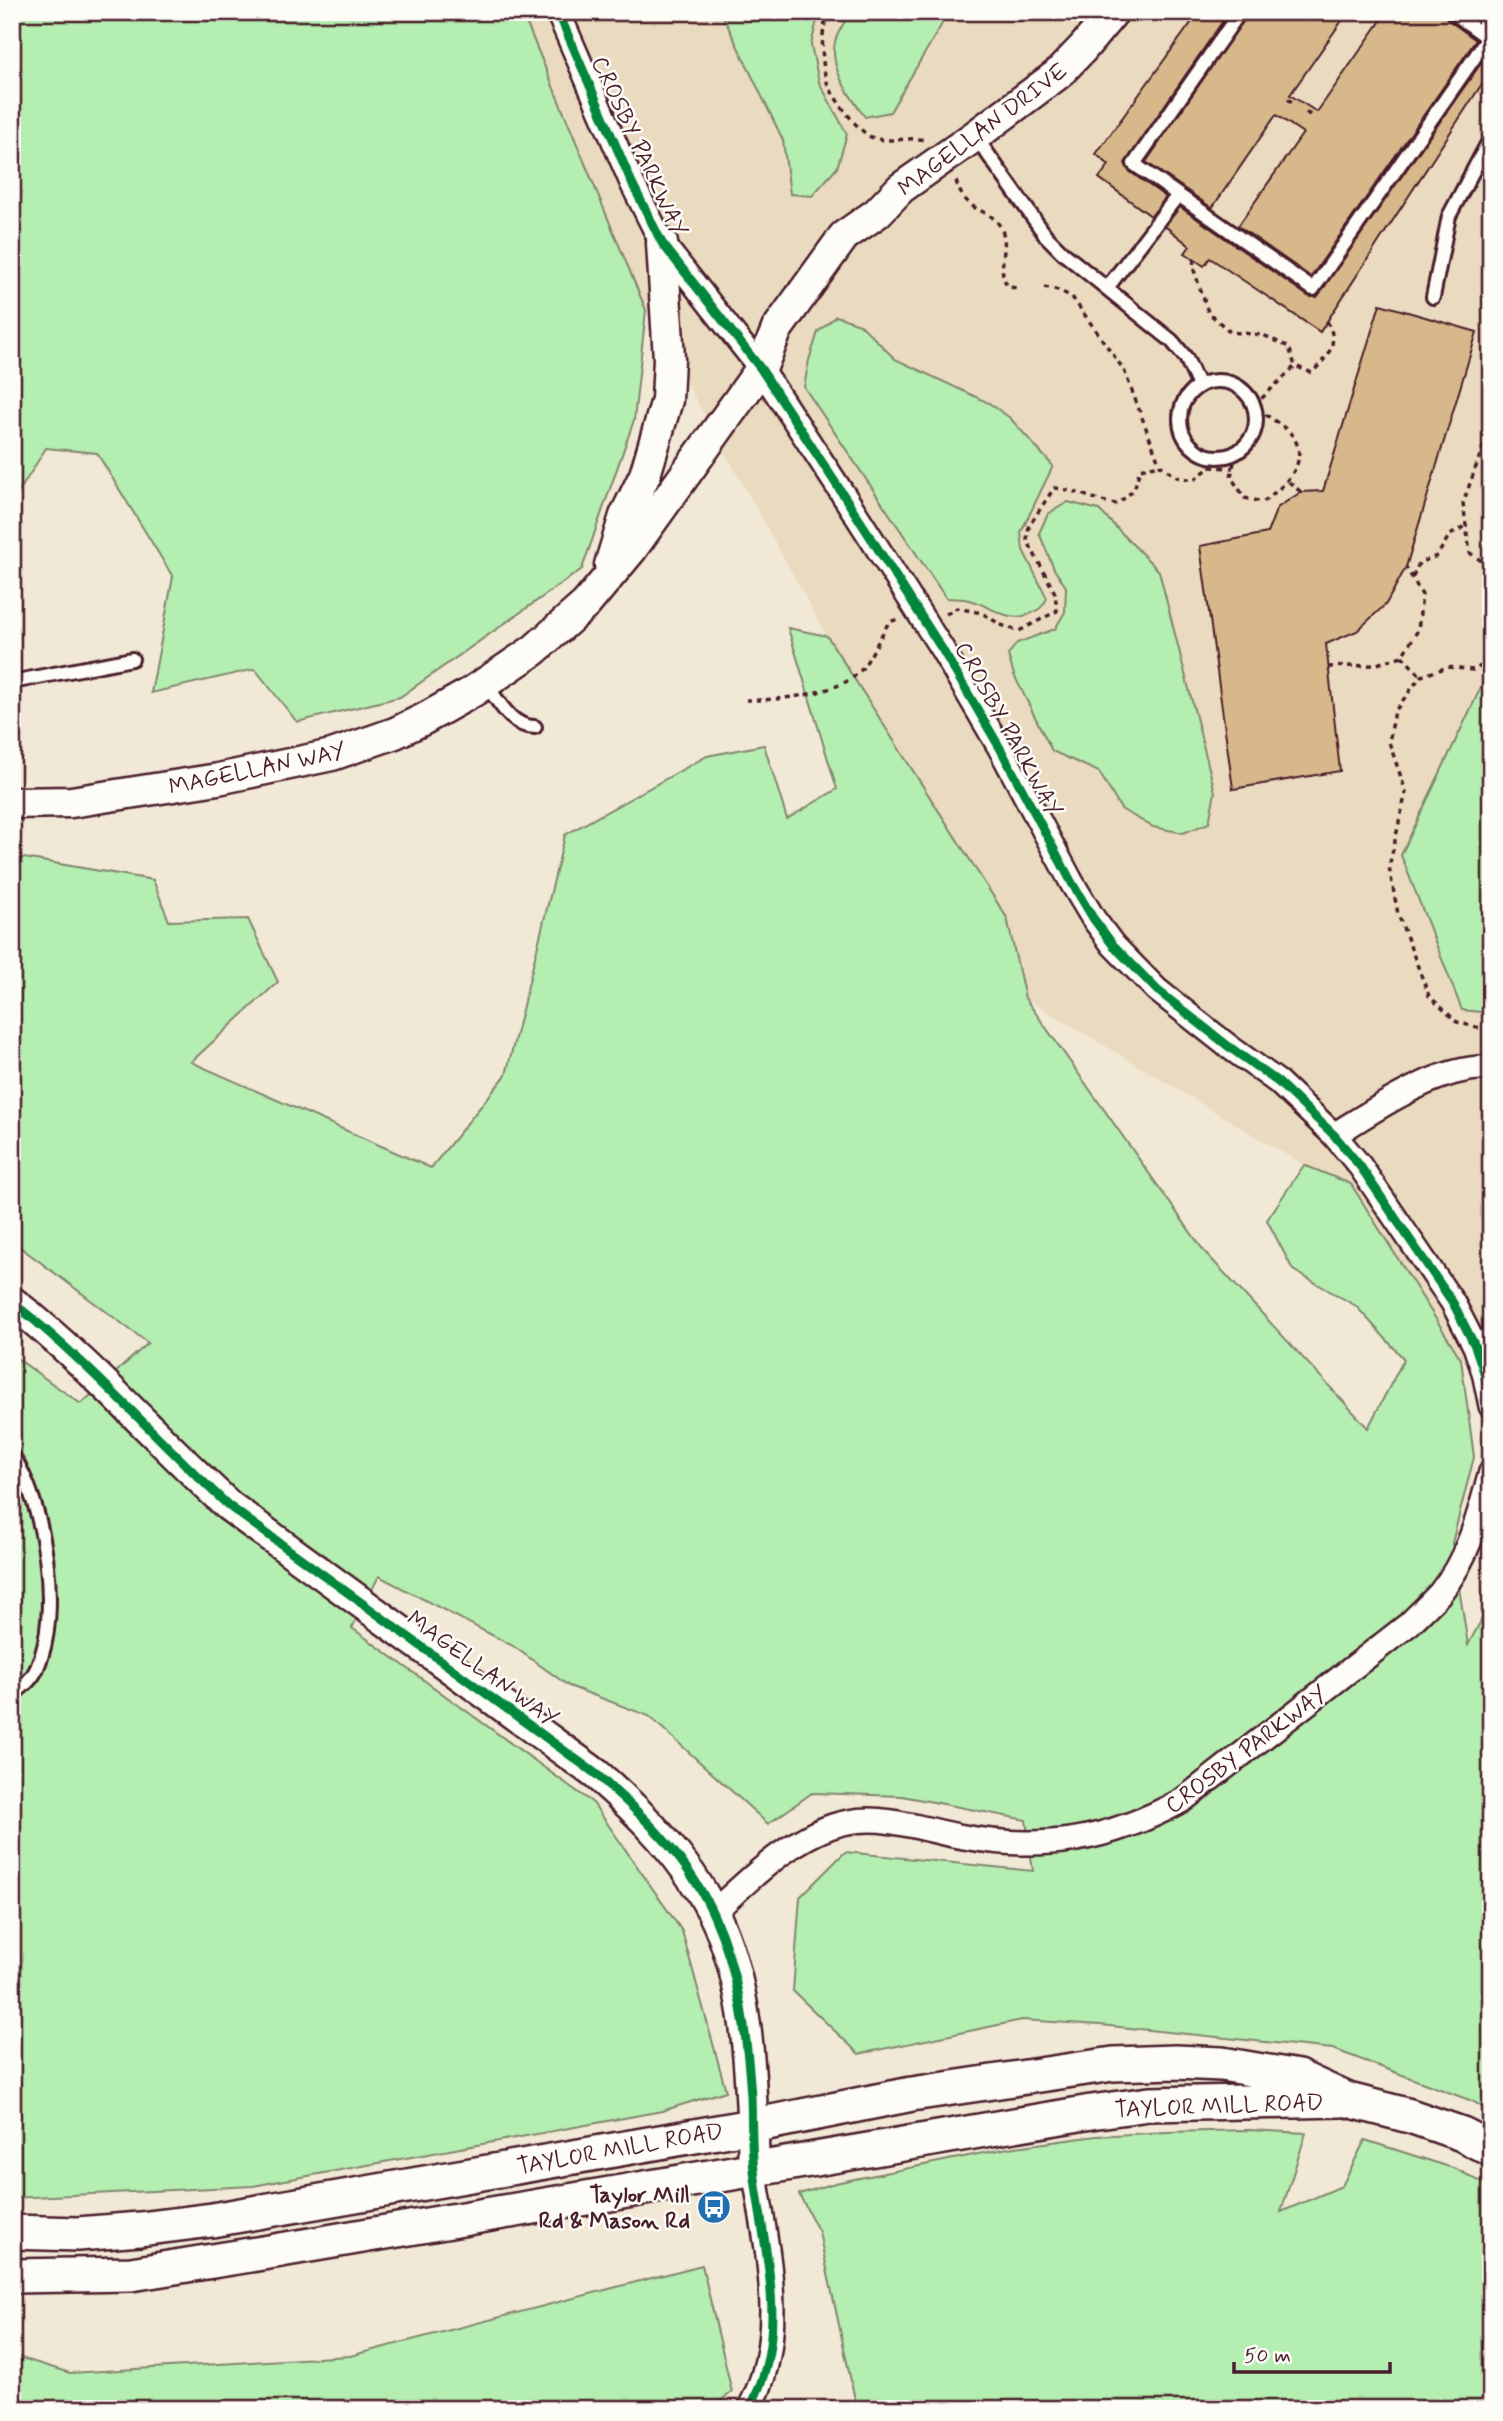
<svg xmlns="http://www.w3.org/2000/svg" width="1503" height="2421" viewBox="0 0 1503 2421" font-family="Mynerve,sans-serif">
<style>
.built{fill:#eadabf}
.green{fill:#b5eeb1;stroke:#80866e;stroke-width:2}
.building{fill:#d7b88a;stroke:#4a1f2b;stroke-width:2}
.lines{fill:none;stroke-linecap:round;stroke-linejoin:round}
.service-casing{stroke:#4a1f2b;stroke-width:18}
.minor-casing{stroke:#4a1f2b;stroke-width:28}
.tertiary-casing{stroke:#4a1f2b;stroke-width:35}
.secondary-casing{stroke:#4a1f2b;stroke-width:38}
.path{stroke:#4a1f2b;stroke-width:3.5;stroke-dasharray:5 5;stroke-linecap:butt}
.service{stroke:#fdfcf7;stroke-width:12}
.minor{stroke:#fdfcf7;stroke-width:23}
.tertiary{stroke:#fdfcf7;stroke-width:30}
.secondary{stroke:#fdfcf7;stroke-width:33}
.cycleway-casing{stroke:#fdfcf7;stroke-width:13}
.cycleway{stroke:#00873e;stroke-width:9}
.labels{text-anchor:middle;stroke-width:5;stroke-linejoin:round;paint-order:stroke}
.street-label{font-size:23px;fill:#4a1f2b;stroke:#fdfcf7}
.poi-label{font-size:23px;font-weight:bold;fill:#4a1f2b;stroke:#fdfcf7;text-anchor:end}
</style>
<rect width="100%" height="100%" fill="#f2e8d6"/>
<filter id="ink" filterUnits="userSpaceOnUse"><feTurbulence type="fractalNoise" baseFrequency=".0143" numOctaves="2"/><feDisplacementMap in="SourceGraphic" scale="14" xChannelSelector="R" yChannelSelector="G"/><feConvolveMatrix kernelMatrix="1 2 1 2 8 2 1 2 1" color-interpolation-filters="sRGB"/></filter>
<g filter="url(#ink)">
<path class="built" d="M522,12H1491V492L1486,498L1491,507V672L1482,685L1462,1010L1491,1013V1363L1461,1359L1351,1184L1304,1165L1025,998L1007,918L827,636L646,310Z"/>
<path class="green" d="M12,12H522L646,310L634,420L582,569L400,697L297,722L255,669L151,693L173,577L97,453L46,448L12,503Z
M721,12H819L811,45L819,82L847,134L837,168L812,196L790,194L783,140Z
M850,12H949L890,112L865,117C850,96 829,69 835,42C837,32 846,21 850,12Z
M836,316L860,324L895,359L989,403L1010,418L1053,466L1021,532L1023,550L1047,598C1043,607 1040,609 1032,613C1008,625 991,605 969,600C962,598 954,599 946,598L804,387L809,360L818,332Z
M1068,502L1099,510L1159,571L1215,792L1209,823L1183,833L1153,827L1121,809L1099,772L1052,751L1014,675L1008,655L1017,643L1055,629L1065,612L1066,587L1054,569L1039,533L1048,514Z
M788,628L827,636L1007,918L1025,998L1204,1251L1368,1428L1404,1359L1356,1306L1293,1270L1267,1220L1304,1165L1351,1184L1461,1359L1474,1457L1452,1543L1468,1645L1491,1602V2112L1472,2101L1333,2049L1100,2025L1022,2020L859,2054L793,1991L800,1897L845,1852L1033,1871L1026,1820L902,1796L812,1793L768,1824L649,1716L569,1686L513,1646L379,1576L352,1628L593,1803L682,1931L726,2091L662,2111L253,2186L12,2198V1355L81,1404L148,1343L12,1241V856L153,880L169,921L248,919L278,982L191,1062L431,1168L506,1075L565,835L707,756L764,745L787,819L837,789Z
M1491,672V1013L1462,1010L1401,855L1482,685Z
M1249,2130L1306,2133L1281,2212L1342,2186L1365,2140L1456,2169L1491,2187V2409H857L819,2232L799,2194L835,2183L1008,2148L1096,2136L1167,2132Z
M702,2265L732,2392L710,2409H12V2355L70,2373L350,2356Z"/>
<path class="building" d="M1199,12H1229L1125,163L1129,171L1166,197L1151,216L1099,178L1109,165L1096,154Z
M1249,12H1348L1290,95L1317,112L1387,12H1443L1447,19L1476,40L1311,277L1238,226L1303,133L1276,115L1212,208L1146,162Z
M1491,49V70L1320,332L1210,258L1204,266L1185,253L1190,246L1165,226L1180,207L1308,296L1317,297Z
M1380,304L1477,332L1406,567L1386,604L1357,631L1326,644L1340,771L1233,789L1200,546L1267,533L1277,508L1301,492L1323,491Z"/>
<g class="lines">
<g class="service-casing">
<path id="service" d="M1240,12L1134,164L1313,289L1488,38L1452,12
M975,136L1046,236L1063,253L1172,341L1186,358L1199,386
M1107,288L1178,195
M1433,297L1449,216L1491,137
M1180 419a38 38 0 1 1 76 0a38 38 0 1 1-76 0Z
M12,682L132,659
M486,684C499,702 511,727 535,727
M12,1455C45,1503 62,1613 37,1668C32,1680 22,1687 12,1695"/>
</g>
<g class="minor-casing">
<path id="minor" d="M558,12L632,183L662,243L761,369L848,502L942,649L1000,748L1072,883L1093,918L1113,945L1157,990L1228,1046L1278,1082L1334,1135L1360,1166L1453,1303L1475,1346L1484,1372L1491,1406
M1334,1135C1376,1109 1439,1065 1491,1068
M713,1913C749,1879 798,1831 848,1822C885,1815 922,1829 958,1836C1042,1852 1109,1841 1183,1800L1409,1624C1419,1614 1430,1604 1440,1593C1469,1557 1479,1515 1491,1472
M749,2409C790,2336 766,2247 754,2169"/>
</g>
<g class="tertiary-casing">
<path id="tertiary" d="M610,565L625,516L645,475L667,400L669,359L662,243
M12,803L71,802L129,793L218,779L332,755L395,733L424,719L472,692L534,650L586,604L631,550L761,369L777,329L844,236L877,213L901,188L975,136L1058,74L1083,48L1113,12
M12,1302C90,1363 156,1439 229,1506L596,1774C642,1814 685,1858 713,1912C751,1988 751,2086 754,2169"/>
</g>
<g class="secondary-casing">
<path id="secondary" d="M12,2232L78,2234L140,2229L212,2220L752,2126L912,2094L1113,2064L1175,2062L1222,2064L1298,2077L1348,2100L1410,2116L1462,2134L1491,2149
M12,2276L131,2274L269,2252L1091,2112L1149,2104L1342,2100"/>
</g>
<path class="path" d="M829,12C820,30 821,63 827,82C832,96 858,131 871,137C889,144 907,136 925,140
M1288,99L1293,103
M1306,112L1314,118
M956,181C967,217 989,205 1001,228C1011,248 994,271 1009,287L1019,288
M1194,259L1193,267L1208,312L1230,332L1263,335L1289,347L1295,366L1312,373C1328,355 1340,345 1327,321
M1044,287L1058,290L1072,297L1124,370L1160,465L1177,477L1194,480L1210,467L1233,468
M1491,439L1483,447L1463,503L1470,553L1489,566L1491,571
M1236,452L1231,477L1245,498L1263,502C1282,487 1310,465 1294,438C1289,428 1263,414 1254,406L1295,366
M1289,482L1301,492
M1413,577L1419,563L1437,556L1449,536L1466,525
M946,614L957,608L982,613L1001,625L1019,631L1057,611L1055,593L1027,540L1029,526L1054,488C1078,490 1094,501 1117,504L1134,490L1140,469L1160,465
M1491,615L1488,632L1491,636
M1402,656L1421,676
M1491,661L1473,670L1448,667L1421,676L1395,711L1389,742L1406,792L1389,867L1398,914L1429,996L1457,1022L1491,1031
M1328,667L1374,665L1402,656L1418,630L1422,595L1406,567
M746,700C775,701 842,694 861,670C872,655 880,637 889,622L898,619"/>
<use href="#service" class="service"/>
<use href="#minor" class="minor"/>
<use href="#tertiary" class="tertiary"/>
<use href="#secondary" class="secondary"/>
<g class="cycleway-casing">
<path id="cycleway" d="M558,12L632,183L662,243L761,369L848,502L942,649L1000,748L1072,883L1093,918L1113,945L1157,990L1228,1046L1278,1082L1334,1135L1360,1166L1453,1303L1475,1346L1484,1372L1491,1406
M12,1302C90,1363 156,1439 229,1506L596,1774C642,1814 689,1859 714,1916C739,1972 747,2035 751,2096C752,2121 751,2146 754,2170C763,2251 792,2333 749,2409"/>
</g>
<use href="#cycleway" class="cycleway"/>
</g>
</g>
<defs>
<g id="bus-disc" transform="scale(1.75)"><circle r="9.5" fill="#1f6fb2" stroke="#fdfcf7"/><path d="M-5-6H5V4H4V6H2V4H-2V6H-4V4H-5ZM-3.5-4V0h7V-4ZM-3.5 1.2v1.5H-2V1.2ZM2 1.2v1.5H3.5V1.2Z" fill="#fff"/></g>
</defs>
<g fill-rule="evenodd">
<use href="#bus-disc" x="714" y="2207"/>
</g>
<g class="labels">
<g class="street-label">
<text transform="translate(982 129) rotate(-37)" y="8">MAGELLAN DRIVE</text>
<text transform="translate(640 146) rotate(65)" y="8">CROSBY PARKWAY</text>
<text transform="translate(1009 729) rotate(61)" y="8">CROSBY PARKWAY</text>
<text transform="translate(257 768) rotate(-12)" y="8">MAGELLAN WAY</text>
<text transform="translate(483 1668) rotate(36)" y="8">MAGELLAN WAY</text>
<text transform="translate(1246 1749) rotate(-37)" y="8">CROSBY PARKWAY</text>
<text transform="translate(1219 2105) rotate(-2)" y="8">TAYLOR MILL ROAD</text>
<text transform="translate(620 2148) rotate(-10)" y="8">TAYLOR MILL ROAD</text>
</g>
<g class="poi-label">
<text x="690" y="2202">Taylor Mill<tspan x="690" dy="26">Rd &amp; Mason Rd</tspan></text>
</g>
</g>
<rect width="1503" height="2421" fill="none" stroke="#fdfcf7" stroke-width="42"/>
<rect x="21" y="21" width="1461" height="2379" fill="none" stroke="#4a1f2b" stroke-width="2.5" filter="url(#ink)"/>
<path d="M1234 2362v10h156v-10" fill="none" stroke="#4a1f2b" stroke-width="3.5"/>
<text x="1244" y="2362" font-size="21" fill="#4a1f2b" stroke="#fdfcf7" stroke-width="5" paint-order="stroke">50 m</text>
</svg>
